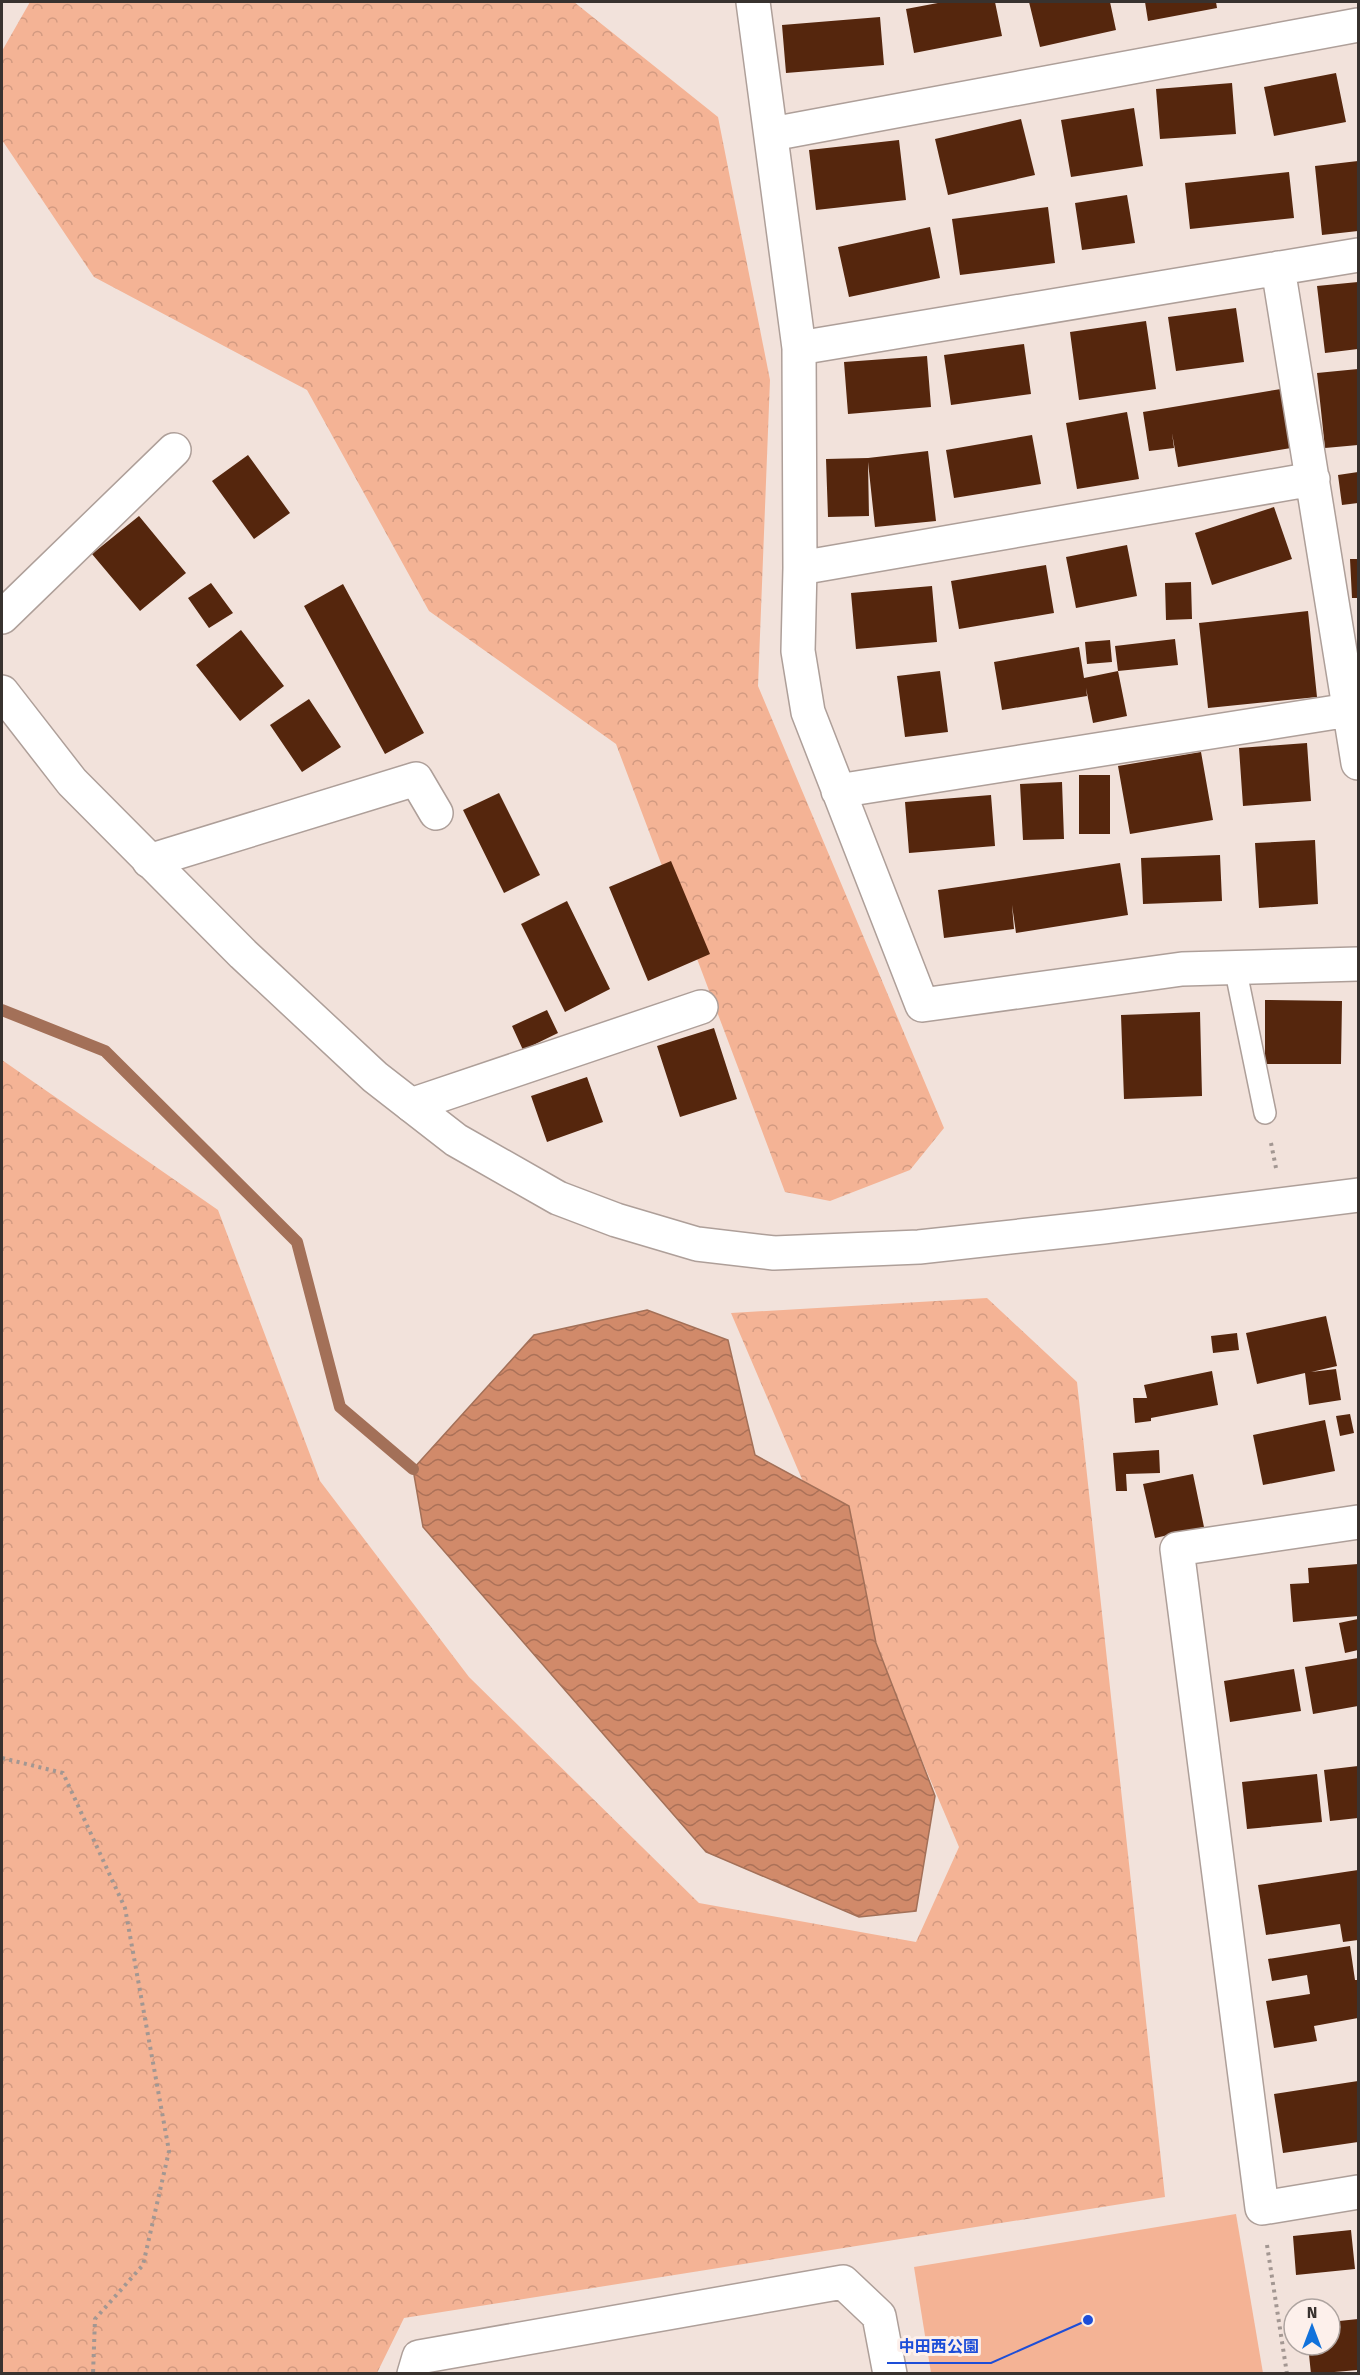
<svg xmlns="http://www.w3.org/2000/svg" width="1360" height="2375" viewBox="0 0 1360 2375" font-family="'Fira Sans','Noto Sans JP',sans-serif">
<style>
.forest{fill:url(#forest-crowns)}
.park{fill:#f4b395}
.water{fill:url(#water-waves);stroke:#a37058;stroke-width:1.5}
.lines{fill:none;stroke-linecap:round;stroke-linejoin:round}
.stream{stroke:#a37058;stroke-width:12}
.building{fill:#55260d}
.service-casing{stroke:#ae9f99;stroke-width:24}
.minor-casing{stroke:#ae9f99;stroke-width:36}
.tertiary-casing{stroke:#ae9f99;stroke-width:36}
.path{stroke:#a39792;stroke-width:4;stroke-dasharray:3 4.5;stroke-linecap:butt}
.service{stroke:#fff;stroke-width:21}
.minor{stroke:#fff;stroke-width:33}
.tertiary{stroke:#fff;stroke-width:33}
.leader{fill:none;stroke:#1d4ed8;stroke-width:2}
.callout-dot{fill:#1d4ed8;stroke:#fdf0eb;stroke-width:2}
.callout-label{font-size:16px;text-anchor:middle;font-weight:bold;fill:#1d4ed8;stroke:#fdf0eb;stroke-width:6;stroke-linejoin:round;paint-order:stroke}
</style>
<defs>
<pattern id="forest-crowns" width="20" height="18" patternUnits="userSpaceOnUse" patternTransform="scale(1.5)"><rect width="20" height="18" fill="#f4b395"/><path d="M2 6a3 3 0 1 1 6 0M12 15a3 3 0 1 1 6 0" fill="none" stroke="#d29a81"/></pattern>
<pattern id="water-waves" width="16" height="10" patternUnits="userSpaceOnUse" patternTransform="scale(1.5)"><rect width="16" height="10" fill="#d18a6a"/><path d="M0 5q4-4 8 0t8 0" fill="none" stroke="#ab7158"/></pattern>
</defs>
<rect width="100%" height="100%" fill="#f2e2db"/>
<path class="forest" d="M30,2H574L718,117L770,380L758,686L944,1128L910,1170L830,1201L785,1192L616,744L429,611L307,390L94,277L2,140V51Z
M2,1060L218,1210L320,1481L469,1677L699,1903L916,1942L959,1847L731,1313L987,1298L1077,1382L1165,2197L404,2318L377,2373H2Z"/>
<path class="park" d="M1236,2214L1263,2373H931L914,2267Z"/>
<path class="water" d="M647,1310L728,1340L755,1455L849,1506L876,1643L935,1796L916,1911L859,1917L706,1852L423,1527L413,1469L534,1335Z"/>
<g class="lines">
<path class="stream" d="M2,1010L105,1051L297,1242L340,1407L413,1469"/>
</g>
<path class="building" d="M943,2H995L1002,36L914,53L906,9Z
M1029,2H1110L1116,30L1040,47Z
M1145,2H1216L1217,8L1148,21Z
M880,17L884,65L786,73L782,25Z
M1336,73L1346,122L1274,136L1264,87Z
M1232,83L1236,134L1160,139L1156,89Z
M1134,108L1143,166L1071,177L1061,120Z
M1021,119L1035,175L948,195L935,139Z
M899,140L906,200L816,210L809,150Z
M1358,161V231L1322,235L1315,166Z
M1289,172L1294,218L1190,229L1185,183Z
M1127,195L1135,243L1082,250L1075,203Z
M1048,207L1055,263L960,275L952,219Z
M930,227L940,278L849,297L838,247Z
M1358,282V349L1325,353L1317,286Z
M1236,308L1244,362L1176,371L1168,317Z
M1146,321L1156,389L1079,400L1070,332Z
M1024,344L1031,394L951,405L944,355Z
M927,356L931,407L848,414L844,362Z
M1358,369V445L1325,448L1317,373Z
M1281,389L1291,448L1178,467L1172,433L1174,448L1149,451L1143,412Z
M1127,412L1139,479L1077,489L1066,423Z
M1032,435L1041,484L954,498L946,450Z
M928,451L936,521L875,527L868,462L869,516L828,517L826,459L868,458Z
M248,455L290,513L254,539L212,481Z
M1358,472V503L1342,505L1338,475Z
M1274,507L1292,559L1212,585L1195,533Z
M139,516L186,573L140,611L92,554Z
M1127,545L1137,596L1076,608L1066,557Z
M1350,559H1358V598H1352Z
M1046,565L1054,613L959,629L951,581Z
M1191,582L1192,619L1166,620L1165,583Z
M211,583L233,613L209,628L188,598Z
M343,584L424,733L385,754L304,606Z
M932,586L937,642L856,649L851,593Z
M1308,611L1317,697L1208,708L1199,623Z
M241,630L284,686L240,721L196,665Z
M1175,639L1178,665L1118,671L1127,716L1093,723L1086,688L1087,696L1002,710L994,662L1079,647L1084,678L1118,671L1115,646Z
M1110,640L1112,662L1087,664L1085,642Z
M940,671L948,732L905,737L897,676Z
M309,699L341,747L302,772L270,725Z
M1307,743L1311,801L1243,806L1239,748Z
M1201,752L1213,820L1130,834L1118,766Z
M1079,775H1110V834H1079Z
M1062,782L1064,839L1023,840L1020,784Z
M499,793L540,875L504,893L463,810Z
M991,795L995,846L909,853L905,802Z
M1315,840L1318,904L1259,908L1255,843Z
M1220,855L1222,901L1143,904L1141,858Z
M671,861L710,954L648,981L609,887Z
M1120,863L1128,915L1016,933L1012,905L1014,929L944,938L938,890Z
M567,901L610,989L565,1012L521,924Z
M1265,1000L1342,1001L1341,1064H1265Z
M547,1010L558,1033L523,1050L512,1026Z
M1200,1012L1202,1096L1124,1099L1121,1015Z
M714,1028L737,1099L680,1117L657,1046Z
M587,1077L603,1122L547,1142L531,1096Z
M1326,1316L1337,1366L1311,1372L1336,1369L1341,1400L1309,1405L1305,1373L1257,1384L1246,1333Z
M1237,1333L1239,1350L1213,1353L1211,1336Z
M1212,1371L1218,1405L1151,1418V1421L1135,1423L1133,1398H1147L1144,1385Z
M1350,1414L1354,1433L1340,1436L1336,1416Z
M1325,1420L1335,1471L1263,1485L1253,1435Z
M1159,1450L1160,1473L1126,1474L1127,1491H1116L1113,1453Z
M1193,1474L1204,1527L1155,1538L1143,1484Z
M1358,1564V1616L1293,1622L1290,1584L1309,1583L1308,1568Z
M1358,1619V1650L1345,1653L1339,1623Z
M1358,1658V1706L1313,1714L1305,1667Z
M1294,1669L1301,1711L1230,1722L1224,1681Z
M1358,1766V1818L1330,1821L1324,1770Z
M1317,1774L1322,1822L1247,1829L1242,1782Z
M1358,1870V1940L1343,1942L1340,1924L1266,1935L1258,1885Z
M1350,1946L1355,1980H1358V2018L1314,2026L1317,2041L1274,2048L1266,2001L1310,1994L1307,1975L1272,1981L1268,1959Z
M1358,2081V2142L1283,2153L1274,2094Z
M1351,2230L1355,2269L1296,2275L1293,2236Z
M1358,2319V2370L1311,2374L1308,2345H1330V2322Z"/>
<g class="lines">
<g class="service-casing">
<path id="service" d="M1235,967L1265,1113"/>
</g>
<g class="minor-casing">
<path id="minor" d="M753,2L799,348L800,568L798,651L808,712L922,1005L1182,969L1358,964
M772,134L1358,25
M1278,268L1358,763
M799,348L1358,255
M800,568L1313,479
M2,617L174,450
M838,791L1349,710
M149,861L416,779L436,813
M411,1105L701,1007
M1358,1522L1177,1549L1262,2208L1358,2192
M414,2374L419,2357L843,2282L879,2316L890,2374"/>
</g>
<g class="tertiary-casing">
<path id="tertiary" d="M2,692L72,782L243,954L375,1077L456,1140L558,1198L616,1220L697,1244L774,1253L919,1247L1103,1227L1358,1195"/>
</g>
<path class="path" d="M1271,1143L1276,1168
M2,1758L63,1773L125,1908L169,2151L143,2265L95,2319L93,2374
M1267,2245L1287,2374"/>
<use href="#service" class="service"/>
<use href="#minor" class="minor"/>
<use href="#tertiary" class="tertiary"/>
</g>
<path class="leader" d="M1088 2320L991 2363H887"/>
<circle class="callout-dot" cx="1088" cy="2320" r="6"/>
<g class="callout-label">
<text x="939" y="2352">中田西公園</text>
</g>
<rect width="1360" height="2375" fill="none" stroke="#38322f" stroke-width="6"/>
<g transform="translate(1312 2327)"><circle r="28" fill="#fdf0eb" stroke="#aea4a0" stroke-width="1.5"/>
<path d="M0-4.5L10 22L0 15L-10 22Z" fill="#1272db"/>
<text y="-9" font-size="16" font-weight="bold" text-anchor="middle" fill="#38322f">N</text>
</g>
</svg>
